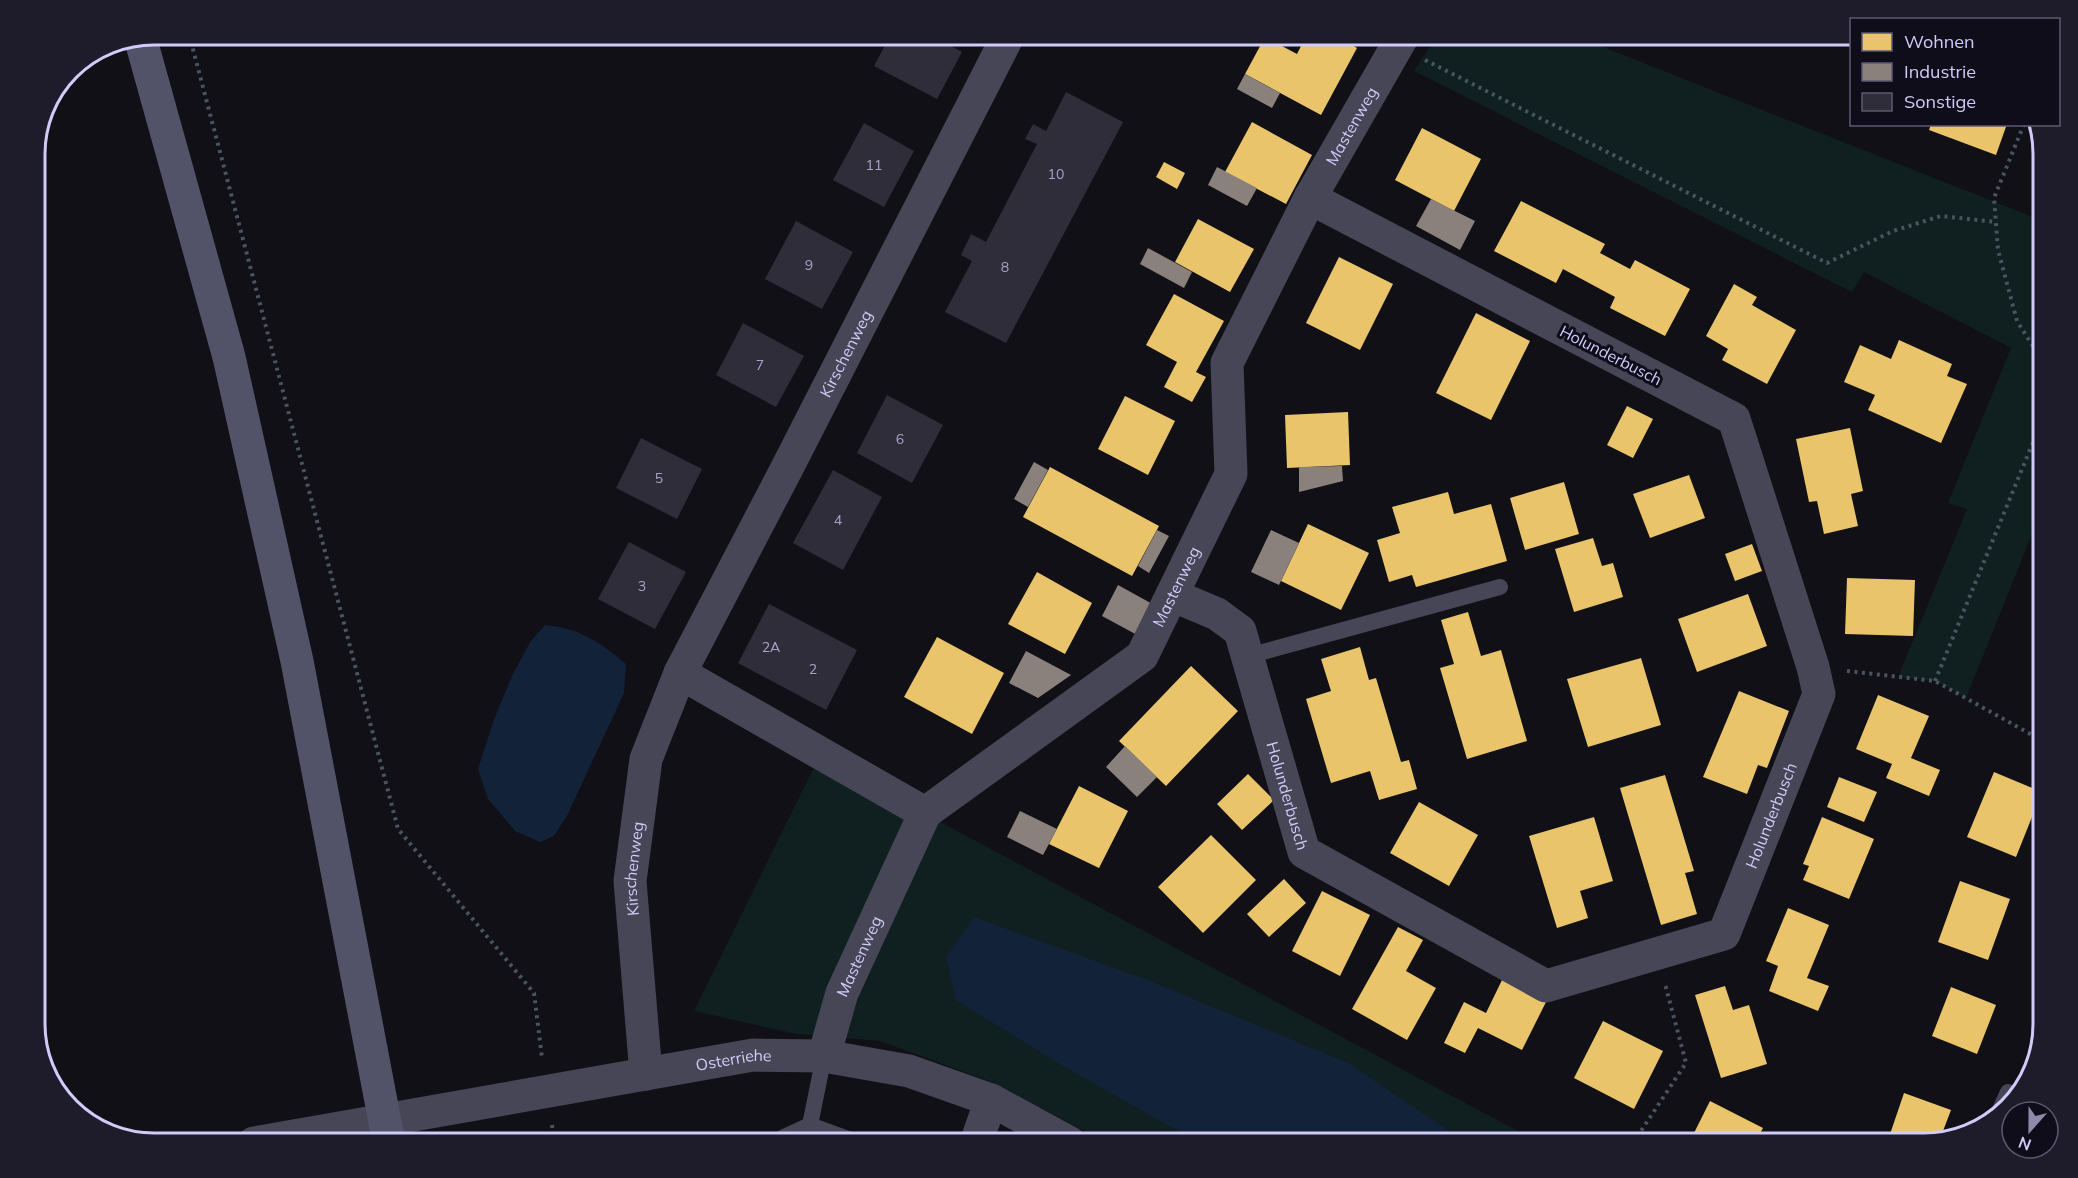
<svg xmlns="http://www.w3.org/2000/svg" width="2078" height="1178" viewBox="0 0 2078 1178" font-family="Mulish,sans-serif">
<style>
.green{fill:#102020}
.water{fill:#122239}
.homes{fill:#e9c46a}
.industry{fill:#8a817c}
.building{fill:#2e2d39}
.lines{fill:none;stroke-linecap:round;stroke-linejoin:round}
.path{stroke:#48545e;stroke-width:4;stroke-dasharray:3 4.5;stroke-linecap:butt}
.service{stroke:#464656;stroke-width:16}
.minor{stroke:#464656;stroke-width:33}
.tertiary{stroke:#464656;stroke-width:33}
.secondary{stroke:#525269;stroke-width:33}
.labels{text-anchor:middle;stroke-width:6;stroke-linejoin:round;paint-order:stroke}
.number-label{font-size:14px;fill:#a8a4c9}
.street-label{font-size:16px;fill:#d0cbf9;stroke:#0e0d19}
.rim{fill:none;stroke:#d0cbf9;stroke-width:3}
</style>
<rect width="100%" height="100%" fill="#101016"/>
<path class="green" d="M1438,34L1573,35L2043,221V507L1966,698L1935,681L1898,677L1967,509L1948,503L2011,348L1864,272L1852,292L1414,71Z
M819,757L1540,1143H1106L992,1082L880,1041L797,1034L694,1011Z"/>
<path class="water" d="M545,625C579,628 600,642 626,664L624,693L567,816L554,836L540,842L515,831L488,799L478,769L493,722L512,676L530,642Z
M974,917L1145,979L1348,1063L1467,1143H1200L1068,1069L956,1000L946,957Z"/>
<path class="homes" d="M1307,34H1333L1357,48L1321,115L1245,74L1265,37L1297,54Z
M1784,34H1810L1806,43Z
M1252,122L1312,155L1286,204L1225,172Z
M1931,124H2007L1996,155L1929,130Z
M1422,128L1481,159L1454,211L1395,180Z
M1164,162L1185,173L1177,189L1156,177Z
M1521,201L1605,244L1600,253L1630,269L1635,260L1690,289L1665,336L1610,308L1615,297L1563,269L1556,283L1494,251Z
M1198,219L1254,249L1230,292L1175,262Z
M1339,257L1393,284L1360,350L1306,323Z
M1734,284L1757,297L1752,305L1796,330L1767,384L1722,360L1728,349L1706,336Z
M1174,294L1224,321L1196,372L1206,377L1192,402L1164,387L1177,362L1146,345Z
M1476,313L1530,341L1491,420L1436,393Z
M1899,340L1952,364L1947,376L1967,384L1941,443L1868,410L1875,395L1844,382L1860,345L1891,359Z
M1125,396L1175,421L1148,475L1098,449Z
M1627,406L1653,419L1633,458L1607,445Z
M1348,412L1350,465L1287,468L1285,415Z
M1850,428L1863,491L1851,494L1858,526L1824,534L1817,501L1809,502L1796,439Z
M1050,467L1159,526L1132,576L1023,517Z
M1689,475L1705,518L1650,538L1633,494Z
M1564,482L1579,534L1525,550L1510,498Z
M1448,492L1454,514L1491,504L1507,561L1416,587L1412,575L1389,582L1377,540L1400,533L1392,507Z
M1308,524L1369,553L1341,610L1281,581Z
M1593,538L1602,566L1613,563L1623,597L1574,612L1555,549Z
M1752,544L1762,571L1735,581L1725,554Z
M1037,572L1092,603L1065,654L1008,624Z
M1847,578L1915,580L1913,636L1845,634Z
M1748,594L1767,646L1697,672L1678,619Z
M1468,612L1481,656L1501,650L1527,741L1467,759L1440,668L1454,664L1441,620Z
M937,637L1004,673L972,734L904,697Z
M1360,647L1369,680L1376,678L1401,762L1409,760L1417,789L1379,800L1370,771L1331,783L1306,699L1331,691L1321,659Z
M1641,658L1661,725L1588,747L1567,679Z
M1191,666L1238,711L1166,786L1119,741Z
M1739,691L1789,711L1767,768L1758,765L1747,794L1703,777Z
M1878,695L1929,716L1911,758L1940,770L1929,796L1886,778L1892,764L1856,749Z
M1994,772L2042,792L2016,857L1967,837Z
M1248,774L1274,800L1242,830L1217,804Z
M1665,775L1694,871L1685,873L1697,914L1661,925L1620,788Z
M1839,777L1877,792L1864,822L1827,807Z
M1079,786L1128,811L1099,868L1049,844Z
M1419,802L1478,835L1449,886L1390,853Z
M1594,817L1613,881L1580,891L1588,918L1557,928L1529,836Z
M1822,817L1874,839L1849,899L1803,880L1809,866L1803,864Z
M1211,835L1256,880L1203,933L1158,887Z
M1284,879L1306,903L1269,937L1247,914Z
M1960,881L2010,899L1988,960L1938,942Z
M1322,891L1370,915L1340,976L1292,951Z
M1788,908L1829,925L1807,978L1829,986L1818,1011L1769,991L1778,966L1766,961Z
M1398,927L1423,940L1406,971L1436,988L1407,1040L1352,1009Z
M1502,980L1546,1002L1522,1050L1478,1028L1465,1053L1444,1043L1464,1002L1486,1013Z
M1725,986L1733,1010L1749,1005L1767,1064L1721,1078L1695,995Z
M1951,987L1996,1005L1977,1054L1932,1036Z
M1603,1021L1663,1051L1634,1109L1574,1078Z
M1904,1093L1951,1110L1940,1139L1925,1143H1898L1888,1140Z
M1710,1101L1763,1128L1755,1143H1689Z"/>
<path class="industry" d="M1245,74L1280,93L1272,108L1237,89Z
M1217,167L1257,188L1247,206L1208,185Z
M1431,199L1475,221L1460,250L1416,226Z
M1148,248L1192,272L1184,288L1140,264Z
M1034,462L1048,470L1028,507L1014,499Z
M1342,466L1343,481L1299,492V467Z
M1157,530L1169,536L1149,573L1138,566Z
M1271,530L1299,543L1279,585L1251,572Z
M1118,585L1156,606L1139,636L1102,616Z
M1026,651L1071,675L1038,698L1009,683Z
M1125,746L1157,777L1137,797L1106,767Z
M1020,811L1057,829L1043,855L1007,837Z"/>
<path class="building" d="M891,34H929L962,52L937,99L874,66Z
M1066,92L1123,122L1006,343L945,312L972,261L961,255L971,234L986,242L1037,144L1025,139L1033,124L1046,131Z
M864,123L914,151L884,207L833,180Z
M796,221L853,252L822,309L765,279Z
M743,323L804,356L776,407L716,375Z
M887,395L943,425L912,483L857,453Z
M641,438L702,469L677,519L616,488Z
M833,470L882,497L843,570L793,543Z
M629,542L686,572L655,629L598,599Z
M769,604L857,650L826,710L738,663Z"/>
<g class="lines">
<path class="path" d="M189,34L398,829L534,993L542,1058
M1425,60L1827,263L1893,231L1941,216L1996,222
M2024,124L1994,198L1998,250L2017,321L2043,362
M1847,671L1935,681L2043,741
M1935,681L2043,418
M552,1125L554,1143
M1633,1143L1686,1063L1665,984"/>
<path class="service" d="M1248,656L1500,587
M1999,1112L2008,1092
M810,1125L824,1056
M771,1143L810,1125L859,1143"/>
<g class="minor">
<path id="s1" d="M1172,595L1217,614L1240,631L1304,852L1546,986L1724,934L1819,694L1813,667L1734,419L1310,198"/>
<path id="s2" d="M925,813L680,673L786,470L1009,34"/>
<path id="s3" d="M824,1056L842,993L925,813L1142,656L1231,474L1227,363L1310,198L1404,34"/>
<path id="s4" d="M646,1074L630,881L646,759L680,673"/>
<path id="s5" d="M385,1120L753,1055L824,1056L909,1071L991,1100L1070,1143"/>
<path d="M976,1143L991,1100"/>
</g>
<path class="tertiary" d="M254,1143L385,1120"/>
<path class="secondary" d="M140,37L229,357L297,661L389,1143"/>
</g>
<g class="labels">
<g class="number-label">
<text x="874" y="170">11</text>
<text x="1056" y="179">10</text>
<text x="809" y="270">9</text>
<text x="1005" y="272">8</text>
<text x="760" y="370">7</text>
<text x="900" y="444">6</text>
<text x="659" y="483">5</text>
<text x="838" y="525">4</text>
<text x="642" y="591">3</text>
<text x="771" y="652">2A</text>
<text x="813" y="674">2</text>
</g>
<g class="street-label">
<text dy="6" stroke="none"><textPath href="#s3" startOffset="1113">Mastenweg</textPath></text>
<text dy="6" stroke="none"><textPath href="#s2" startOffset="642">Kirschenweg</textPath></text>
<text transform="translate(1611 355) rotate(27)" y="6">Holunderbusch</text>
<text dy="6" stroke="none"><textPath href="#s3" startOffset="609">Mastenweg</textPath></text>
<text dy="6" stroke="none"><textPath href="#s1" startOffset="249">Holunderbusch</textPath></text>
<text dy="6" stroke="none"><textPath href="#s1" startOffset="897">Holunderbusch</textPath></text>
<text dy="6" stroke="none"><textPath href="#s4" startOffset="206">Kirschenweg</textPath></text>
<text dy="6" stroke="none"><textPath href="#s3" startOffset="106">Mastenweg</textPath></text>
<text dy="6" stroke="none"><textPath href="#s5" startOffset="354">Osterriehe</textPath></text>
</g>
</g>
<path d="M0 0H2078V1178H0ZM154 45H1924A109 109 0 0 1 2033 154V1024A109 109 0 0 1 1924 1133H154A109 109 0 0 1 45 1024V154A109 109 0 0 1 154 45Z" fill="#1e1c2b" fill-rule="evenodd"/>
<path class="rim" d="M154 45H1924A109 109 0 0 1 2033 154V1024A109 109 0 0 1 1924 1133H154A109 109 0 0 1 45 1024V154A109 109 0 0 1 154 45Z"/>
<rect x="1850" y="18" width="210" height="108" fill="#0e0d19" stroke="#5c5973" stroke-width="1.5"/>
<rect x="1862" y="33" width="30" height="18" fill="#e9c46a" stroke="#5c5973" stroke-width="1.5"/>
<text x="1904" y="48" font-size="18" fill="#d0cbf9">Wohnen</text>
<rect x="1862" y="63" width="30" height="18" fill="#8a817c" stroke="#5c5973" stroke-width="1.5"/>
<text x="1904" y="78" font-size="18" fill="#d0cbf9">Industrie</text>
<rect x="1862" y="93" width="30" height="18" fill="#2e2d39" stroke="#5c5973" stroke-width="1.5"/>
<text x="1904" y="108" font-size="18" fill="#d0cbf9">Sonstige</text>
<g transform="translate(2030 1130) rotate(201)"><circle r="28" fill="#0e0d19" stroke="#5c5973" stroke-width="1.5"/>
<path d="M0-4.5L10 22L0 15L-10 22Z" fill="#8d8aaa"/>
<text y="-9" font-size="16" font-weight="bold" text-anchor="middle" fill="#d0cbf9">N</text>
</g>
</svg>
